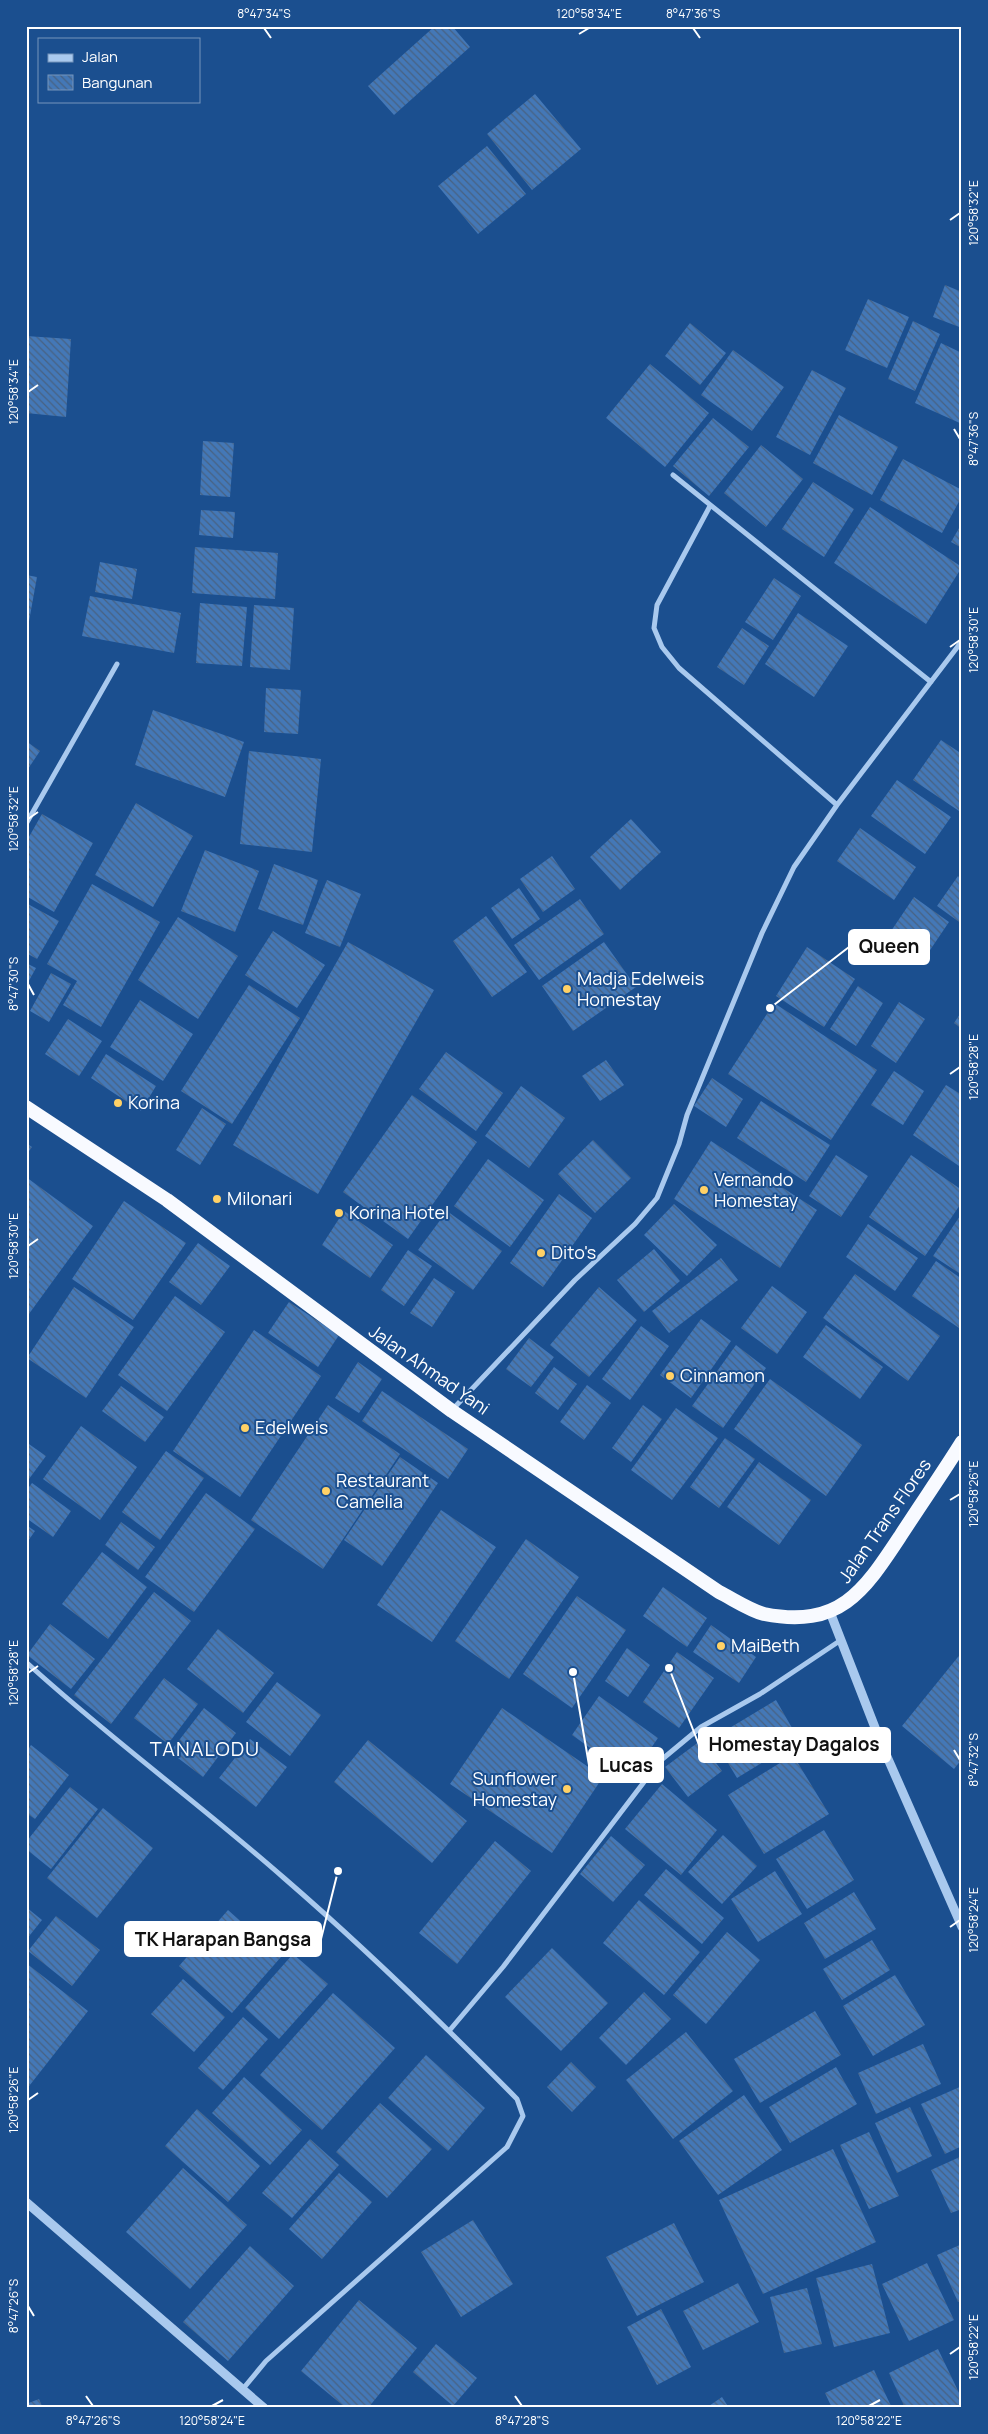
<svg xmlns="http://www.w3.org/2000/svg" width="988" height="2434" viewBox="0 0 988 2434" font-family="Manrope,sans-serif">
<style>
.building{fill:url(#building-back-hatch)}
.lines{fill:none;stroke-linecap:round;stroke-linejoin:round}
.minor{stroke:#a9c9ee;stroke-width:5}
.tertiary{stroke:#a9c9ee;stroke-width:9}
.trunk{stroke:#f8faff;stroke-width:14}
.ticks{fill:none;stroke:#fff;stroke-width:2}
.poi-dot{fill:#ffd166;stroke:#1b4f8f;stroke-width:2}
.labels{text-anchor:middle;stroke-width:4;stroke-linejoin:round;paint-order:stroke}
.poi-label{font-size:18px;fill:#fff;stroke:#1b4f8f;text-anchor:start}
.street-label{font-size:18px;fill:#fff;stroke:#1b4f8f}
.quarter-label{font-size:20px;letter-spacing:1px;fill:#fff;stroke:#1b4f8f}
.leader{fill:none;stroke:#fff;stroke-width:2}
.callout-dot{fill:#fff;stroke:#1b4f8f;stroke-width:2}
.callout{fill:#fff;stroke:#fff;stroke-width:2}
.callout-label{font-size:19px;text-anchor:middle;font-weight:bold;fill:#111}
.neatline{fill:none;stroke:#fff;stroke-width:2}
.ticks-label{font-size:12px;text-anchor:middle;fill:#fff}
</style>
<defs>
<pattern id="building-back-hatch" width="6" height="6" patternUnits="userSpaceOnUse" patternTransform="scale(1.25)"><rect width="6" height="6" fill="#4478b7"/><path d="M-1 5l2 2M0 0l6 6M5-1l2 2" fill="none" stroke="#486282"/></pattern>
</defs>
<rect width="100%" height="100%" fill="#1b4f8f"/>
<path class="building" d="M435,26H452L470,47L394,115L368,86Z
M535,94L581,149L532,190L487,134Z
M487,146L526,194L478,234L438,186Z
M945,285L962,292V328L933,317Z
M868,299L909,317L887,368L845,350Z
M913,321L940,334L915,391L888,379Z
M690,323L726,353L700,385L665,356Z
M26,336L71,339L66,417L26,413Z
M941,343L962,353V424L915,403Z
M733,350L784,387L752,431L701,395Z
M650,364L709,413L665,467L606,418Z
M812,370L846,388L810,455L776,437Z
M839,415L898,447L872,495L813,463Z
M713,418L749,447L709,496L673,466Z
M203,441L234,443L230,497L200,495Z
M761,445L803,479L766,527L724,493Z
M903,459L962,490V496L942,533L880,500Z
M813,482L854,509L824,557L782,529Z
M870,507L962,567L926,624L834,563Z
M201,510L235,512L233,538L199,535Z
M962,523V548L951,542Z
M195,547L278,553L275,599L192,593Z
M100,562L137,569L132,599L95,592Z
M26,575L37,577L28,627H26Z
M774,578L801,596L773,640L745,622Z
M90,596L181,613L174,653L82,636Z
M200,603L247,607L242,666L196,663Z
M254,605L294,608L290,670L250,667Z
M798,613L848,646L814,697L765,664Z
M742,628L769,646L744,685L717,667Z
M266,688L301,690L298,734L264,732Z
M153,710L244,742L225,797L135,765Z
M941,740L962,754V813L913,780Z
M26,741L40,751L26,772Z
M249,751L321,759L312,852L240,844Z
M897,780L951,817L925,854L871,816Z
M136,803L193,836L153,907L95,875Z
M42,814L93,843L54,912L26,896V842Z
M631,819L661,852L620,890L590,857Z
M860,828L916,867L894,900L837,861Z
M205,850L259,871L235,932L181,911Z
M552,856L575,889L543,912L520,879Z
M274,864L318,880L303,925L258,909Z
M958,876L962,879V924L937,906Z
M327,880L361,894L340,947L305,933Z
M92,884L160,922L101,1027L63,1005L77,981L47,964Z
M519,888L540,919L512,939L491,908Z
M914,897L949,922L922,962L887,937Z
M580,899L604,934L539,980L514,945Z
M26,903L59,921L37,959L26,953Z
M486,916L527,972L492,997L453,941Z
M178,917L238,956L198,1019L138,980Z
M273,931L325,965L297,1008L245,975Z
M348,942L434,990L318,1194L233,1145Z
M604,942L636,987L573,1031L542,986Z
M807,947L855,979L824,1027L776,996Z
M26,963L36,968L26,986Z
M51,973L71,984L49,1022L30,1011Z
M249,985L300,1018L232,1124L181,1091Z
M858,986L883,1003L856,1046L830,1029Z
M140,1000L193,1034L163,1081L110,1047Z
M899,1002L925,1019L896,1063L871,1046Z
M774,1003L877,1070L831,1140L728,1074Z
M962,1011V1029L954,1023Z
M68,1019L102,1041L79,1076L45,1054Z
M446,1052L503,1093L476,1131L419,1089Z
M106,1054L156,1086L141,1111L91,1078Z
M606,1060L624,1085L600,1101L582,1076Z
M894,1071L924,1091L903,1125L871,1105Z
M712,1078L743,1099L726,1127L694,1106Z
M946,1085L962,1095V1168L913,1135Z
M521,1086L565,1118L529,1168L485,1136Z
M412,1095L477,1142L408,1239L343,1192Z
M761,1101L830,1145L806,1182L737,1138Z
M202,1108L226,1124L200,1165L176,1150Z
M593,1140L631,1178L595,1213L558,1174Z
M711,1141L817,1210L780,1268L674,1199Z
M26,1143L32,1147L26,1155Z
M836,1155L868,1176L841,1217L809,1196Z
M911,1155L962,1190V1202L925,1256L869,1217Z
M488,1159L544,1200L510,1247L454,1206Z
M26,1177L93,1226L26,1318Z
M559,1194L592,1218L543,1287L510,1263Z
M124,1201L186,1243L133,1320L72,1279Z
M674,1204L717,1245L687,1276L644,1235Z
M344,1211L393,1245L370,1278L322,1245Z
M447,1211L502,1251L473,1290L418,1250Z
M962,1213V1275L933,1256Z
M868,1224L918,1258L895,1291L846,1257Z
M198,1243L230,1266L201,1305L169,1282Z
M654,1249L680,1281L644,1312L617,1280Z
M408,1250L432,1266L404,1306L381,1290Z
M721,1258L738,1280L669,1333L652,1311Z
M936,1261L962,1279V1330L912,1296Z
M855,1274L940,1336L908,1381L823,1318Z
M434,1278L455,1292L432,1327L410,1313Z
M772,1286L807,1312L777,1354L741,1328Z
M74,1287L134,1327L86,1398L27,1358Z
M599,1287L637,1320L589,1377L550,1345Z
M175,1296L225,1332L167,1411L118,1375Z
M289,1302L339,1335L318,1367L268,1333Z
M701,1319L731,1341L691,1398L660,1375Z
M826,1325L883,1367L860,1399L803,1357Z
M641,1326L669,1346L630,1400L602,1379Z
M254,1330L321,1376L240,1497L173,1451Z
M529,1338L554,1357L531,1387L506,1369Z
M736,1345L766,1368L723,1428L692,1406Z
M358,1362L382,1379L359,1413L335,1398Z
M554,1367L577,1384L558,1410L535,1393Z
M770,1379L862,1445L826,1496L734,1429Z
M587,1385L611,1403L584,1440L560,1422Z
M121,1386L164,1417L145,1442L102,1411Z
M382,1391L468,1449L448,1479L362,1421Z
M328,1405L400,1454L323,1569L251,1520Z
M643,1405L662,1419L631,1462L612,1448Z
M676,1408L718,1438L672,1500L631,1470Z
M81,1426L137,1467L100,1520L43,1479Z
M725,1438L755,1459L719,1508L690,1487Z
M26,1442L46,1456L26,1483Z
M166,1451L204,1478L160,1540L122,1512Z
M400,1457L438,1483L382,1566L344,1540Z
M759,1462L811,1500L779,1545L727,1507Z
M32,1483L71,1511L53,1537L26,1518V1491Z
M206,1493L255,1529L194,1612L145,1577Z
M441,1510L496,1547L432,1642L377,1605Z
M121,1522L155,1547L138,1570L105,1545Z
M26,1525L35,1531L26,1544Z
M526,1539L579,1577L509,1679L455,1641Z
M102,1552L147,1587L108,1639L62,1604Z
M663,1587L707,1618L687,1647L643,1616Z
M154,1592L191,1621L111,1724L74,1695Z
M577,1596L626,1630L572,1708L523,1674Z
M50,1624L95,1659L71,1689L27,1655Z
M711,1625L756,1657L739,1683L693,1652Z
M218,1629L274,1673L243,1713L187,1669Z
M627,1648L650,1665L628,1697L605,1681Z
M677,1652L714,1678L679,1728L643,1702Z
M962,1652V1759L954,1769L902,1726Z
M164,1678L198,1704L168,1744L134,1718Z
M277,1682L321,1715L290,1756L246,1722Z
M599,1696L658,1738L631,1777L572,1735Z
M776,1700L799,1740L737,1778L713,1738Z
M204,1708L236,1733L203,1777L170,1752Z
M502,1708L603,1777L552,1853L450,1784Z
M250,1739L287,1767L256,1807L219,1778Z
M368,1740L467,1821L432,1863L334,1782Z
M700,1741L722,1771L688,1797L665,1767Z
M31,1745L69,1775L35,1819L26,1813V1752Z
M793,1755L829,1814L764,1854L728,1795Z
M662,1784L717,1830L681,1875L625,1829Z
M70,1787L98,1809L51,1869L26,1849V1842Z
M103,1808L153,1848L97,1918L47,1878Z
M824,1830L854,1880L807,1909L776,1859Z
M723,1835L757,1866L722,1904L688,1872Z
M611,1836L645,1865L613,1902L580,1874Z
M495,1841L531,1871L457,1964L419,1933Z
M666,1869L724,1918L702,1944L644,1895Z
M775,1871L802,1914L758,1942L731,1899Z
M854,1892L876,1929L825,1959L804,1923Z
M639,1900L700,1952L664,1995L603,1943Z
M26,1907L42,1920L26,1940Z
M228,1910L281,1957L232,2013L179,1966Z
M56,1916L100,1950L72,1986L28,1951Z
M727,1932L760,1960L706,2024L673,1995Z
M872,1940L890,1970L842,2000L823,1969Z
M552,1948L608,2003L561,2051L505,1997Z
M293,1954L328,1984L279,2039L245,2008Z
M26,1963L88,2011L26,2090Z
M895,1975L925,2025L873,2056L843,2006Z
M183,1979L225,2017L194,2052L151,2014Z
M644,1992L671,2019L626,2065L599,2038Z
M333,1993L395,2048L322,2130L260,2075Z
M815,2011L841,2055L760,2103L734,2059Z
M243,2017L268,2039L223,2090L198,2068Z
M686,2032L733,2091L673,2139L626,2080Z
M923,2044L941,2084L876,2114L858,2073Z
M426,2055L485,2108L448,2151L388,2098Z
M571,2062L596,2087L572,2112L547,2087Z
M836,2067L857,2104L790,2143L769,2107Z
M244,2077L302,2130L270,2165L212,2113Z
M962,2086V2146L945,2154L921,2104Z
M744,2095L782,2150L718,2195L679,2141Z
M380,2103L432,2149L387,2198L336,2152Z
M910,2107L932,2156L897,2173L875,2123Z
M197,2109L260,2166L228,2202L165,2146Z
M869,2132L899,2196L869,2209L840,2145Z
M310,2139L339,2165L292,2218L262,2193Z
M833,2149L876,2242L763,2294L719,2200Z
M962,2156V2209L951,2213L931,2170Z
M183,2168L247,2225L190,2289L126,2232Z
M339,2173L372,2202L322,2259L289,2229Z
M473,2220L513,2284L461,2317L421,2252Z
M674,2223L704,2282L637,2316L606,2257Z
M962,2244V2301L958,2302L937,2255Z
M250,2246L294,2286L228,2361L183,2322Z
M927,2263L954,2320L909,2341L882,2284Z
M872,2264L890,2333L834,2347L816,2278Z
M738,2283L759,2322L703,2350L683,2311Z
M807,2288L822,2344L784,2353L770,2297Z
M359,2300L417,2348L368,2408H346L301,2371Z
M661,2309L691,2367L657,2385L627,2327Z
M436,2344L477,2378L453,2406L413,2372Z
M938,2349L962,2399V2408H905L889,2373Z
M874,2370L892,2408H832L825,2393Z
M722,2397L729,2408H706Z
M39,2399L43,2408H26V2404Z"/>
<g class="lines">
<path class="minor" d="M673,475L931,682
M710,506L657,605L654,628L662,647L679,668L837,805
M26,824L117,664
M452,1410L575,1280L635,1224L657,1198L679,1144L687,1115L762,933L794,867L837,805L962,641
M26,1662C109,1738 200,1804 284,1878C365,1948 442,2023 517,2099L523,2116L507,2147L266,2361L242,2390
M449,2031L503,1967L660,1761L701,1727L760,1694L841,1640"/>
<path class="tertiary" d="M830,1612L881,1743L962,1927
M26,2202L264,2408"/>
<path class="trunk" d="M26,1107L167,1200L452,1411L719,1592C733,1599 749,1610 764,1614C840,1629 864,1591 901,1535C921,1504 942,1474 962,1442"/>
</g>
<path class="ticks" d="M264,28L271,38M693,28L700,38M579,34L589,28M950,220L960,213M28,392L38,385M954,429L960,439M950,647L960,640M28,819L38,812M28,984L34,995M950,1074L960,1067M28,1246L38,1239M950,1500L960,1494M28,1673L38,1666M954,1750L960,1760M950,1927L960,1920M28,2100L38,2093M28,2306L34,2316M950,2354L960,2347M86,2396L93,2406M515,2396L522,2406M212,2406L223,2400M869,2406L880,2400"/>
<g class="poi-dot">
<circle cx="567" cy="989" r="5"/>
<circle cx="118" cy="1103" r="5"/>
<circle cx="704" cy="1190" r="5"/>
<circle cx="217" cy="1199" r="5"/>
<circle cx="339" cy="1213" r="5"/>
<circle cx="541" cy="1253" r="5"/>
<circle cx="670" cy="1376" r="5"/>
<circle cx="245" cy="1428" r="5"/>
<circle cx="326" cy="1491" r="5"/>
<circle cx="721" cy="1646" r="5"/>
<circle cx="567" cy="1789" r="5"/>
</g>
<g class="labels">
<g class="poi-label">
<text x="577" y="985">Madja Edelweis<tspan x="577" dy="21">Homestay</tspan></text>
<text x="128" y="1109">Korina</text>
<text x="714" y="1186">Vernando<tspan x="714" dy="21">Homestay</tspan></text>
<text x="227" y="1205">Milonari</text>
<text x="349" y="1219">Korina Hotel</text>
<text x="551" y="1259">Dito's</text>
<text x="680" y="1382">Cinnamon</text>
<text x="255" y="1434">Edelweis</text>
<text x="336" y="1487">Restaurant<tspan x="336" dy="21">Camelia</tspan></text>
<text x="731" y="1652">MaiBeth</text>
<text x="557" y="1785" text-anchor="end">Sunflower<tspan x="557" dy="21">Homestay</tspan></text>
</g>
<g class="street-label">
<text transform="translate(429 1370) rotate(35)" y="6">Jalan Ahmad Yani</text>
<text transform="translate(885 1521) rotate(-55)" y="6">Jalan Trans Flores</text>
</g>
<g class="quarter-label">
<text x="205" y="1756">TANALODU</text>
</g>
</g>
<path class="leader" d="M770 1008L849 947M669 1668L699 1745M573 1672L589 1765M338 1871L321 1939"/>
<g class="callout-dot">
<circle cx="770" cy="1008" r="5"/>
<circle cx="669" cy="1668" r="5"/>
<circle cx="573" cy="1672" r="5"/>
<circle cx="338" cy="1871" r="5"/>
</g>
<g class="callout">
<rect x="849" y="930" width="80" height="34" rx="5"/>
<rect x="699" y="1728" width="191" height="34" rx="5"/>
<rect x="589" y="1748" width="74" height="34" rx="5"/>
<rect x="125" y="1922" width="196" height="34" rx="5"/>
</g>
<g class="callout-label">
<text x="889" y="953">Queen</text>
<text x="794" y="1751">Homestay Dagalos</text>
<text x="626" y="1772">Lucas</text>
<text x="223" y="1946">TK Harapan Bangsa</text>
</g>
<rect width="988" height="2434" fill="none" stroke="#1b4f8f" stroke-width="55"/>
<rect x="38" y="38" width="162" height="65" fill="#1b4f8f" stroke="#7695bc"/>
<rect x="48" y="54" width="25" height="8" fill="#a9c9ee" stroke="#7695bc"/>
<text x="82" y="62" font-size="15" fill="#ffffff">Jalan</text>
<rect x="48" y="75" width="25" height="15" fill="url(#building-back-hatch)" stroke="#7695bc"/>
<text x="82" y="88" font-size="15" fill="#ffffff">Bangunan</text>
<rect x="28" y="28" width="932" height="2378" class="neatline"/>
<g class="ticks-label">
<text x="264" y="18">8°47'34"S</text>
<text x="589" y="18">120°58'34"E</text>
<text x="693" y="18">8°47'36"S</text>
<text transform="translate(974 213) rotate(-90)" y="4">120°58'32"E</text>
<text transform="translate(14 392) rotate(-90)" y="4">120°58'34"E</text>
<text transform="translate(974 439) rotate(-90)" y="4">8°47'36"S</text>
<text transform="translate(974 640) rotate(-90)" y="4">120°58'30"E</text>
<text transform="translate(14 819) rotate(-90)" y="4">120°58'32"E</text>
<text transform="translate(14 984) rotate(-90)" y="4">8°47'30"S</text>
<text transform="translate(974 1067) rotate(-90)" y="4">120°58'28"E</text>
<text transform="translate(14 1246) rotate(-90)" y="4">120°58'30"E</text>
<text transform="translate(974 1494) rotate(-90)" y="4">120°58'26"E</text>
<text transform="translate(14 1673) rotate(-90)" y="4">120°58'28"E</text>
<text transform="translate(974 1760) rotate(-90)" y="4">8°47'32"S</text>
<text transform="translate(974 1920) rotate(-90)" y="4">120°58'24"E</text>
<text transform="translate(14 2100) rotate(-90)" y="4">120°58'26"E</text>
<text transform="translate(14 2306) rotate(-90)" y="4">8°47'26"S</text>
<text transform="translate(974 2347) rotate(-90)" y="4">120°58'22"E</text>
<text x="93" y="2425">8°47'26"S</text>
<text x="212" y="2425">120°58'24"E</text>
<text x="522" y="2425">8°47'28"S</text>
<text x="869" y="2425">120°58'22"E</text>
</g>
</svg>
